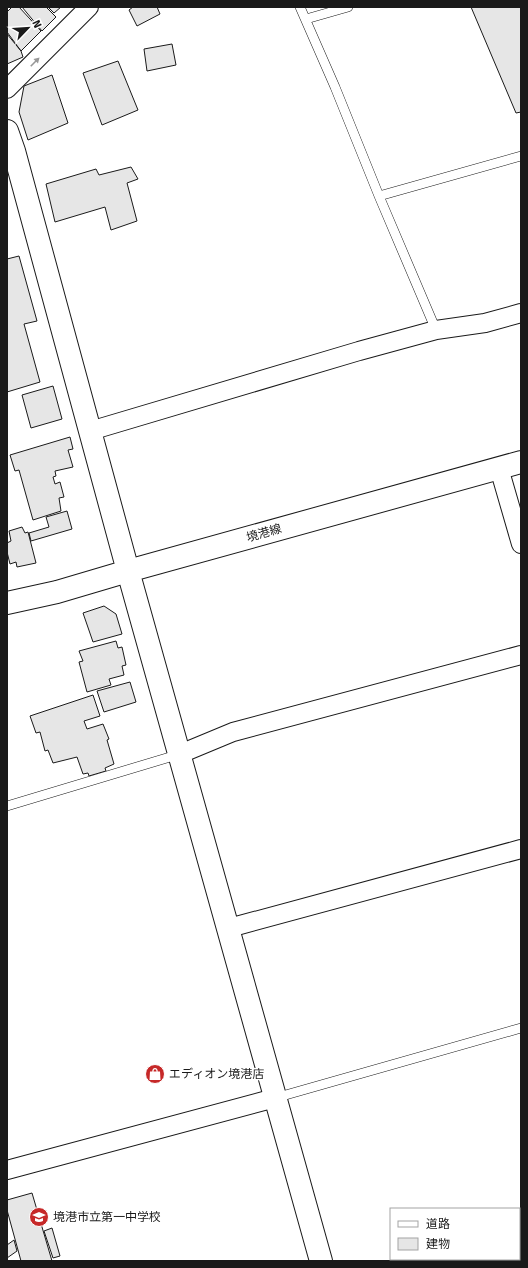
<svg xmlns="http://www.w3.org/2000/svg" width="528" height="1268" viewBox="0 0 528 1268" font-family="'Fira Sans','Noto Sans JP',sans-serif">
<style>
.building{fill:#e6e6e6;stroke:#1a1a1a}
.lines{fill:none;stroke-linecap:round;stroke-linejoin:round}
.lane-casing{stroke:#1a1a1a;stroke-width:10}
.street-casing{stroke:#1a1a1a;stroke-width:20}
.secondary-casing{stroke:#1a1a1a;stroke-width:24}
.lane{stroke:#fff;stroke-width:9}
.street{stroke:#fff;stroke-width:18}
.secondary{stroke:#fff;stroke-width:22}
.oneway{fill:#989898}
.labels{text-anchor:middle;stroke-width:3;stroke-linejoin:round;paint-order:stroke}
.street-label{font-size:12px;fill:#1a1a1a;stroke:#fff}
.poi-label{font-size:12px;fill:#1a1a1a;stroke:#fff;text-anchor:start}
</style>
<rect width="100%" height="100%" fill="#fff"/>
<path class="building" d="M12,7H19L41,31L21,51L7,32V12Z
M22,7H46L56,17L42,31Z
M48,7H61L54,13Z
M133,7H157L160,14L137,26L129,10Z
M471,7H521V112L516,113Z
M7,34L21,51L23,57L7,64Z
M172,44L176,65L147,71L144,49Z
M118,61L138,110L102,125L83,73Z
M52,75L68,123L28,140L19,112L24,86Z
M131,167L138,179L127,183L137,221L111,230L105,207L55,222L46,184L96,169L99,175Z
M19,256L37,321L24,324L40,382L7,392V259Z
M53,386L62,419L31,428L22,395Z
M70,437L73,449L68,450L73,467L55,471L56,476L53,477L55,484L60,482L64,497L59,498L61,511L33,520L19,470L15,471L10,455Z
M67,511L72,529L31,541L29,533L49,527L46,517Z
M22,527L25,533L28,532L36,563L17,567L16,562L10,564L7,552V543L11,541L9,531Z
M104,606L116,614L122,634L93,642L83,613Z
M116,641L118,648L122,647L126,665L122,666L124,675L109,679L111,685L87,692L79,662L83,661L79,651Z
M130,682L136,702L104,712L97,691Z
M93,695L100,716L84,721L87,729L103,724L109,739L107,740L114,764L105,768L106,771L89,776L88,773L83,774L77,757L53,763L48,750L45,751L40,732L36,733L30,716Z
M32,1193L52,1261H21L7,1210V1200Z
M52,1228L60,1256L53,1258L44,1231Z
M14,1240L17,1251L7,1258V1245Z"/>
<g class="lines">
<g class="lane-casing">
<path id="lane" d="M300,7L335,87L379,196L436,330
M306,19L348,7
M379,196L521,156
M7,806L180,754
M275,1098L521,1028"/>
</g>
<g class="street-casing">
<path id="street" d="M7,89L89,7
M90,431L359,351L436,330L485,323L521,313
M499,468L521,544
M180,754L233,732L521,655
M229,928L521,849
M7,1170L275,1098"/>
</g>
<g class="secondary-casing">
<path id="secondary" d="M7,131L14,151L128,571L321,1261
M7,603L57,592L128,571L521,462"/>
</g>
<use href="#lane" class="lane"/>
<use href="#street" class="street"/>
<use href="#secondary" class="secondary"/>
</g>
<defs><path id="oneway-solid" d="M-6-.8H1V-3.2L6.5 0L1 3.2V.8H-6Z"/></defs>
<use class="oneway" href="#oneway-solid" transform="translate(35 62) rotate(-45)"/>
<defs>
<g id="shop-disc" transform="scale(1)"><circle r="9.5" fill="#c62828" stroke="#fff"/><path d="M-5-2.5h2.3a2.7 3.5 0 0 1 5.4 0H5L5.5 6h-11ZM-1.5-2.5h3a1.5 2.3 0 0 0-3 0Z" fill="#fff"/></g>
<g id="school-disc" transform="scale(1)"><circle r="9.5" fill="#c62828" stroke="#fff"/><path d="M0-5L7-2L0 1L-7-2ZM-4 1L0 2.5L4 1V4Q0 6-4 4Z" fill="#fff"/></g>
</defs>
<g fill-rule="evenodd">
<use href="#shop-disc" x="155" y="1074"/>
<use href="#school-disc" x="39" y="1217"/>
</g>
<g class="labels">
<g class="street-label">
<text transform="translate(264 533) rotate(-16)" y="4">境港線</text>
</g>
<g class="poi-label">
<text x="169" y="1078">エディオン境港店</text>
<text x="53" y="1221">境港市立第一中学校</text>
</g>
</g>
<rect width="528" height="1268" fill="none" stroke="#1a1a1a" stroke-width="16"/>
<rect x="390" y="1208" width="130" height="52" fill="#ffffff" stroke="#a3a3a3"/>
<rect x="398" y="1221" width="20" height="6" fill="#ffffff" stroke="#a3a3a3"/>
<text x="426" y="1228" font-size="12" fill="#1a1a1a">道路</text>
<rect x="398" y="1238" width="20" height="12" fill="#e6e6e6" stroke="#a3a3a3"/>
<text x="426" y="1248" font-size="12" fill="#1a1a1a">建物</text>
<g transform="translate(28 28) rotate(65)" stroke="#ffffff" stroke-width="3" paint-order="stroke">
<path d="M0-3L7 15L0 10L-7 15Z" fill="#1a1a1a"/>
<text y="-6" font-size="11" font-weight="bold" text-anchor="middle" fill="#1a1a1a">N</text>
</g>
</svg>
